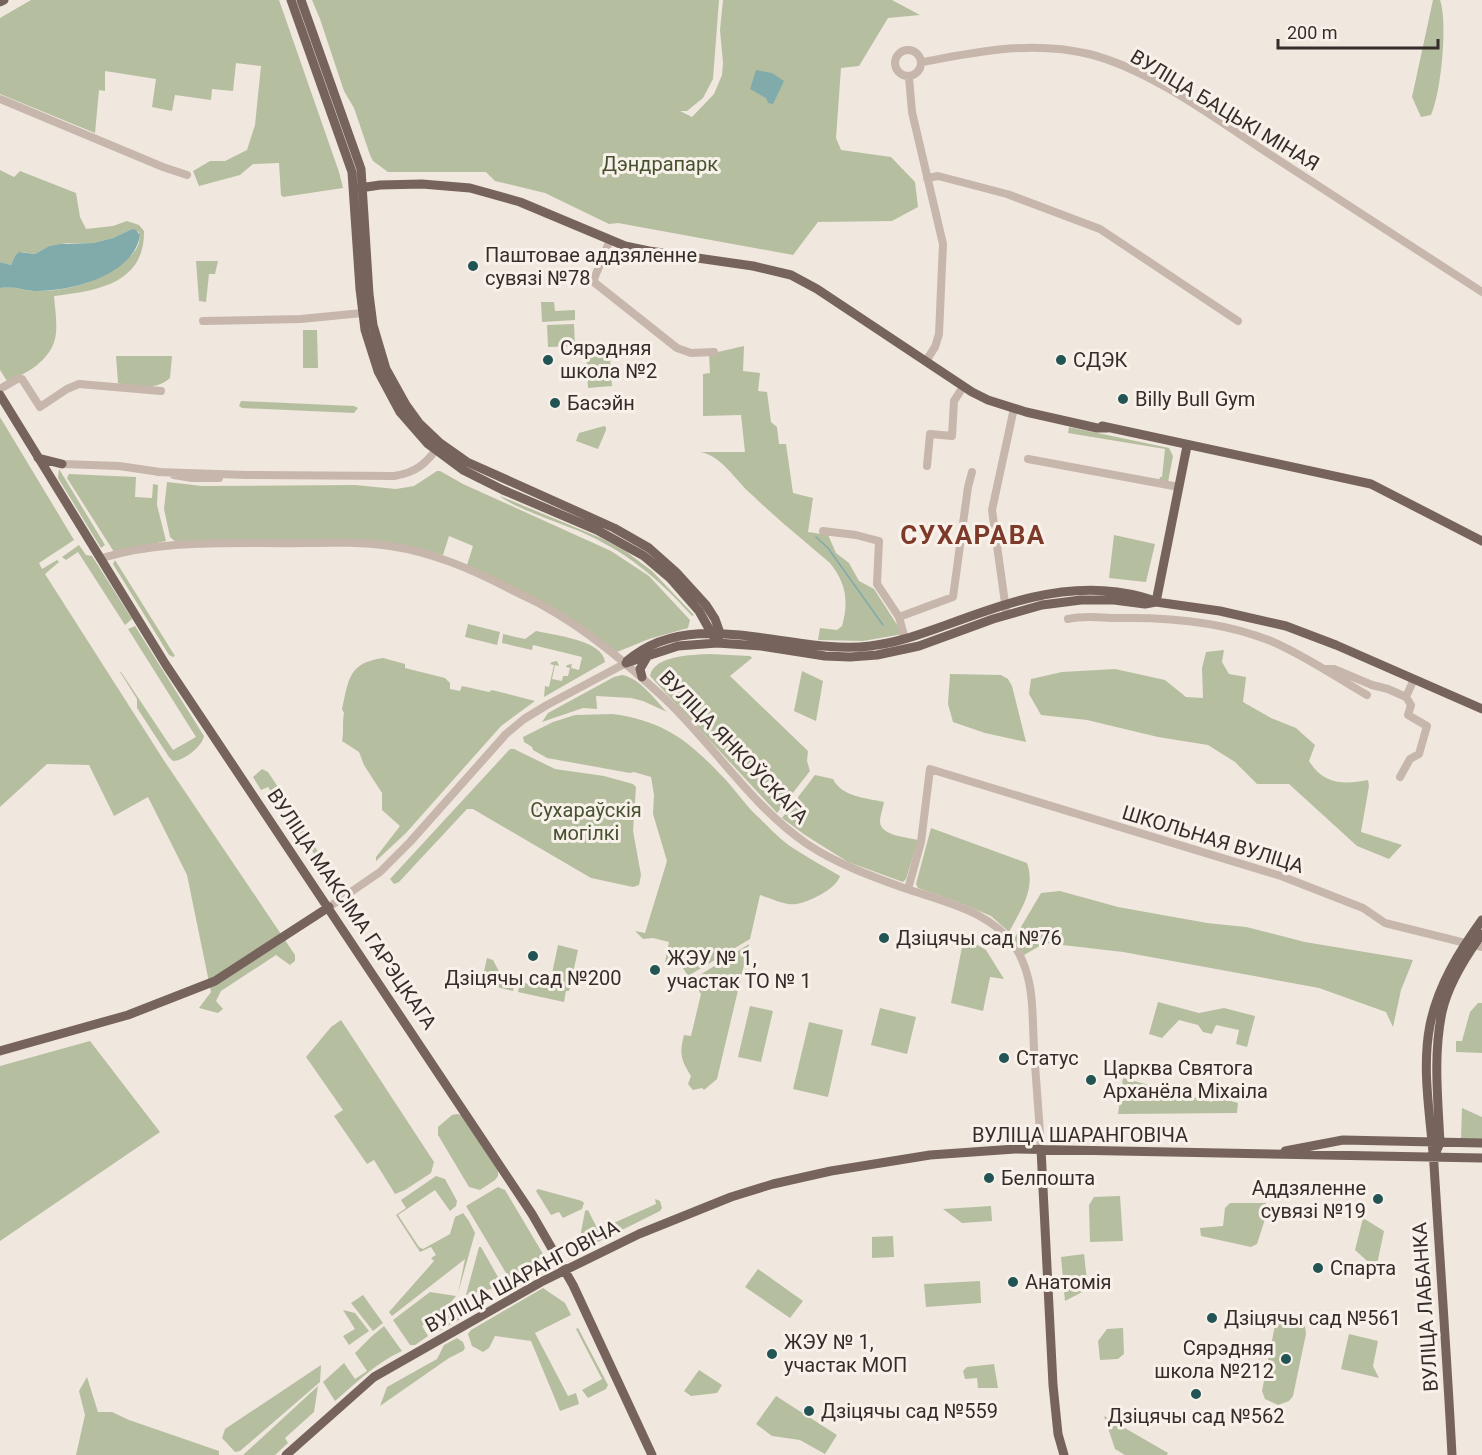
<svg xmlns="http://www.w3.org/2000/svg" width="1482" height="1455" viewBox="0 0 1482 1455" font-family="Roboto,sans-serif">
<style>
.green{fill:#b6bea0}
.water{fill:#80abaa}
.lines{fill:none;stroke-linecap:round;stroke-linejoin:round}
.stream{stroke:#80abaa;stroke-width:1.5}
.minor{stroke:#c7b6ab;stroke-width:8}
.major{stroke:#76635c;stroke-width:9}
.poi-dot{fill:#235454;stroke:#f8f1ea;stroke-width:2}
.labels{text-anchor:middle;stroke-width:6;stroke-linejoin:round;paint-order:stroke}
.street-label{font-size:20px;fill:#362d2a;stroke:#f8f1ea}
.park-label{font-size:20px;fill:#485230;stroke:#f8f1ea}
.poi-label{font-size:20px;fill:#362d2a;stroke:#f8f1ea;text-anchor:start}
.district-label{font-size:26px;font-weight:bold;letter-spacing:1.5px;fill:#7d392a;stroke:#f8f1ea}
</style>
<rect width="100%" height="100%" fill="#f0e7de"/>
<path class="green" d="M31,0H279L339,172L343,188L283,197L281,195L279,163L253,164L240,175L199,186L193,171L210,161H225L247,150L255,125L261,66L236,63L233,91L212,89L211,100L175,95L172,111L152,107L156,79L105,71V91L99,90L95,133L0,94V18Z
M312,0H719L713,79L703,98L687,111H680L692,117L714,94L722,75L723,63L720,30L723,0H892L920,15L888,18L859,66L841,68L836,138L841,150L891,157L915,182L918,207L892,221L818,222L793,255L618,223L609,224L545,193L495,181L486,172H388L373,161L370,155L354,108L344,91L320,19Z
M1433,0H1440C1448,23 1441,93 1431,115L1421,117L1412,97Z
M0,170L14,177L20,171L76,193L80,217L86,229L113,226L127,221L139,225L144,231C145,284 96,291 54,296C55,309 58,326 55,339C50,360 26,375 7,381L0,370V288C11,285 21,290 32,291C65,292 93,284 119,265C131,256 142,248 139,232L132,229L113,238L93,243H67L49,246L35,254L22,252L15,256L11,265L0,262Z
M196,261H218L215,274H209L206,302L199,301Z
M541,302H554L555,311L575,310V320L542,322Z
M574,324L575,346L548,347L547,325Z
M303,330H317L318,368H303Z
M609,344L612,386L588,388L586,345Z
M744,346L743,371L760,373L758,391L767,392L771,422L777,427L779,444H786L793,493L813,498L808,532L828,535L836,553L849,563L859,581L874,589L903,634L863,641L818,640L820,628L837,630L842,626C849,601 846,583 830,563C803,540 776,518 751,494C735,480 723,457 701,452H745L741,415L703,416V374L710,373L709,354Z
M116,356H172L170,378C156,391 134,387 118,383Z
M241,401L354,406L358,408L354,413L242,408L239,406Z
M0,417L74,540L39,563L42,569L57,560L59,562L45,574L163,759L295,955V961L290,965L276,955L221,991L216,1001L223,1009L218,1013L199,1008L211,992L187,875L148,797L114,816L89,765L47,764L0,807Z
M604,426L606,427V430L598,449L576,441L579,433Z
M1069,427L1169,448L1173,456L1168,482L1159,480L1160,477H1162L1165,449L1068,433Z
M59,469L105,545L101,548L58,478Z
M437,471H440L463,484L611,551L649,576L690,620L688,628L649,639L617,652L467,565L473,546L449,536L443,555L393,544L176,542L170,537L164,509L167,482L202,486L355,485L396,489L414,486Z
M69,474L136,477L135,497L152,498L153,484L158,485L157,505L166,541L114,552L67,478Z
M500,496L601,538L624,550L652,571L694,615L692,616C658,578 627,552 579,531C562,524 510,506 500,496Z
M1114,535L1155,544L1146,582L1109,578Z
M79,545L86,555L92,556L132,619L125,625L78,552L66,560L62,557Z
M115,560L175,656L173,657L169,655L113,564Z
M468,624L500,632L497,645L465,637Z
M135,626L204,736C202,747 183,761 173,761L169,757L137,708V699L120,672H121L173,750L196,737L128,629Z
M536,631C553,635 603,640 605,662L544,697L545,686L549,687L554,665L550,664L552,662L557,661L559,666L555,665L552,679L562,681L563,676H568L570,668L566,667L567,665L572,664L571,668L579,670L582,657L533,645L532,650L502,643L503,634L525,639Z
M1224,650L1222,662L1229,674L1246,677L1243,702L1271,718L1296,728L1315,745L1309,761C1323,784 1343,785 1368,780L1369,786L1361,832L1402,845L1389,859L1357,846L1289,784H1257L1235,762L1208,745L1158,737L1087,720L1041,715L1029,694L1031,679L1062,672L1115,669L1165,680L1186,697L1203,698L1202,668L1206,652Z
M710,654L750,656L752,658L730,676L808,751L807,761L810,771L777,813L650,676C654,655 693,655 710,654Z
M383,658L405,664V668L445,678L450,683V689L460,691L462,686L489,692L492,690L535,701L501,726L406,833L376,861V857L400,826L382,810V793L364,765L359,752L342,741C344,731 342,724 344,713L342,709C349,679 348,663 383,658Z
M802,671L823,681L816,721L794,711Z
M950,674L1001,675L1008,679L1012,686L1026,742L985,733L953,722L948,704Z
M622,675C640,678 655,700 667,712L643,701L631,698L596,696L597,709L583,708L542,722L548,713L614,677Z
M613,714C663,721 688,740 722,776C734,788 743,802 755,814C767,825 779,839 793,848C808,858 825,867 840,876C836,889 811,901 797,904C787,906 770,898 760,895L750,939L688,976L681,965L665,962L669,942L653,938L643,939L635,931L645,933L667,861L653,814L654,795L651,777L634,772L630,773L547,758L533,750L532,747L524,742L523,737L553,722L575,715Z
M510,749H514L555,769L604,776L633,784L636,787L633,831L641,875L639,885L633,887L591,878L473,809H467L399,882L394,884L390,879Z
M262,769L268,772L278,787L275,790L331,870L326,871L268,787L261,790L253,777Z
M815,775L833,779C842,797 866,798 884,802C883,808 880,816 880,822C881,836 907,837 918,840L906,879L903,882L848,862L805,835L782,818Z
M931,828L1027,863C1036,889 1021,909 1009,932L991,916L958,902L918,888L916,884Z
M1060,891L1118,907L1207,923L1246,927L1305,942L1413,960L1401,990L1393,1027L1386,1012L1319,988L1123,952L1045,943L1024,955L1014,939L1041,893Z
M964,937L986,950L1004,979L990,977L983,1011L951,1003Z
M749,944L717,1079L704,1090L702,1088L693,1090L688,1084L691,1076C681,1060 679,1054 684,1035L691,1036L701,994L692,980Z
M558,945L578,950L569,991H566L564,1002L518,992L520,982L549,988Z
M487,958L493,960L503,979L515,981L513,991L485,984L483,976Z
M1158,1002L1199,1013L1224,1008L1255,1016L1247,1047L1236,1044L1239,1030L1216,1025L1212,1034L1203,1032L1198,1025L1179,1020L1162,1038L1149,1034Z
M1478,1003H1482V1053L1456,1052V1041H1462L1470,1012Z
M750,1006L773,1011L761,1062L738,1057Z
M880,1008L916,1017L907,1054L871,1045Z
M341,1020L434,1162L431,1173L405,1190L395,1194L374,1160L367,1164L334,1116L343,1110L306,1057L331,1027Z
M809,1022L843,1030L828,1097L793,1089Z
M90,1041L160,1132L0,1241V1066Z
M1123,1078L1212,1102L1214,1096L1238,1103L1237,1113L1118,1114Z
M1462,1108L1482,1117V1139L1461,1140Z
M457,1114L462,1115L498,1171V1176L495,1180L480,1190L469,1187L438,1135V1127L452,1115Z
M436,1176L445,1179L457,1201L456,1206L450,1211L435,1190L398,1215L419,1247L423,1249L450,1234L455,1217L463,1213L469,1221L475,1233L458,1293L465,1259L392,1316L389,1312L434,1261L431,1258L436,1255L431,1247L420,1252L396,1215L406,1208L401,1200Z
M498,1187L505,1190L543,1254L532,1269L513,1280L509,1278L466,1206Z
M538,1189L582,1201L584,1203L582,1209L563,1218L559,1212L551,1215L536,1191Z
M1120,1196L1123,1241L1090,1242L1089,1205L1094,1197Z
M655,1199L660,1201L662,1208L660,1211L580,1251L578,1248L585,1211L588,1210L598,1230L656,1204Z
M1230,1203H1266V1216L1257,1244L1251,1247L1201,1236L1200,1228L1223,1226L1225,1208Z
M991,1206L992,1221L962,1223L943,1209Z
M1363,1218L1384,1231L1376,1269L1355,1250Z
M893,1236L894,1257L872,1258V1237Z
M479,1247H481L503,1286L466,1295Z
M1084,1254L1088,1289L1065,1301L1061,1257Z
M758,1269L803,1301L790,1318L745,1287Z
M980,1281L981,1303L926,1307L924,1284Z
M543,1288L565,1303L571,1315L535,1333L568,1396L576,1393L579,1404L560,1411L531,1341L495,1336L489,1348L483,1352L472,1346L468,1334L471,1330Z
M430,1292L456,1296L451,1302L431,1319L435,1325L459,1307L465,1298L473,1306L464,1311L467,1315L439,1331H435L427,1322L422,1326L428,1336L415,1345H410L393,1320Z
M363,1295L383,1323L373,1331L351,1303Z
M343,1310L355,1313L369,1331L349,1345L343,1336L355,1329Z
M1284,1317L1298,1319L1305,1326L1306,1334L1293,1396L1289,1401L1278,1405L1265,1399L1262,1391L1275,1325Z
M384,1326L402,1351C376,1363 356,1383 335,1401L323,1382L344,1363L355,1379L367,1371L355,1353L372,1336Z
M578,1328L608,1385L606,1389L588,1398L582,1390L602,1379L576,1329Z
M1123,1328L1124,1354L1118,1359L1100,1360L1098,1341L1107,1329Z
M1349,1334L1378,1341L1373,1366L1379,1378L1341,1369Z
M457,1338L463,1342L465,1348L463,1351L449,1358L380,1406L387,1387L437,1359L444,1345Z
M994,1364L998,1388H978L977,1378L965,1379L963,1371L967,1367Z
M321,1365L320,1382L240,1451L235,1452L222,1438L225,1429Z
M699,1370L722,1385L717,1393L691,1396L684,1391Z
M87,1377L98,1412H112L129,1420L219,1451V1455H76L85,1415L79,1391Z
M318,1386L314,1412L285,1438L288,1443L275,1455H243Z
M776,1396L837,1435L825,1454L800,1440L772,1436L756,1424Z
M1104,1416L1168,1453L1167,1455H1125L1115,1449Z"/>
<path class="water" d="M756,70L772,73L784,81L773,104L768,103L766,98L750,89Z
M132,229L136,230L140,235C134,275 72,291 37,291C25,291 12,285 0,288V262L11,265L15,256L19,252L35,254L49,246L60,244L93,243L113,238Z"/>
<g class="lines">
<path class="stream" d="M816,537L828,548L883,625"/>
<path class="minor" d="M895 63a13 13 0 1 1 26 0a13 13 0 1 1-26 0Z
M922,62C979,52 1031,40 1089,54C1146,68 1211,115 1260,148C1334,196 1408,244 1482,292
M909,77L912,112L943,244L939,334L935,347L926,361
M0,99L163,167L187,175
M927,178L938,176L1007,194L1100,229L1238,321
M610,240L594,279L595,283L677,348L691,353L714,352
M203,321L301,319L362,313
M0,389L17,379H22L40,407L67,389L79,384L161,391
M1028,459L1179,487
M62,464L119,466L160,472
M927,466L930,434L952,436L954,401L963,387
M157,472L247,475L394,476C415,473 426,464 438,447
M174,475L192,478H219
M823,531L856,535L879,541L877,584L899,617L905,639
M102,558C155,542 210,543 265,543C307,544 348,540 390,546C432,552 471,569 508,588C519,594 531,599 542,605C586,629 625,662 662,696C712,742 750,805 807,844C837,864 871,876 904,888C944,902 993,911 1017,950C1035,980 1032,1016 1034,1048C1036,1082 1039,1115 1041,1149
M1006,610L992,510L1014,408
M899,617L953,597L968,487L972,472
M1068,619C1085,615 1102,618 1118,618C1169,617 1224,622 1271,641C1304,655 1336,677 1367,695
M1324,669H1334L1372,685L1388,689L1406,697L1411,705L1408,715L1427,726L1419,754L1410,759L1400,777
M1406,697L1414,679
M908,889L921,842L930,769L1281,876L1363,908L1385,923L1482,947
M329,907L380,872L410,842L506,734L524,719L547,705L626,663"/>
<path class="major" d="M291,0L352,172L360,289L365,330L378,371L400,412L428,444L463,470L503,490L597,530L644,556L670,578L699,611L717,643
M301,0L361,169L369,294L373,325L386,369L406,405L419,423L440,443L467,462L614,528L649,548L676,572L706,605L715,619L720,633L717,643
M0,2L4,0
M360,188L380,185L422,184L470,188L520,202L625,246L649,251L753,266L791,275L817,289L972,392L988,400L1026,412L1097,428H1107
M0,395L166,665L532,1214L573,1285L652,1455
M1102,426L1371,484L1482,541
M38,458L62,464
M1156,602L1187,446
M627,661C694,603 793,656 870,646C898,643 923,633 949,624C1003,604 1059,584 1117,592C1131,594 1144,596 1156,602
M626,663L678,646L717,643L761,646L825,656L850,657L877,655L919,646L993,619L1042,605L1081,600H1114L1145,604L1156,602L1220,611L1286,626L1336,645L1482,709
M642,677L640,669L647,657
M0,1051L128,1015L215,981L329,907
M1041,1149L1053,1385L1058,1434L1064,1455
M1285,1151L1343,1140L1482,1143
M1434,1156L1440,1143C1438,1100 1433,1055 1442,1012C1448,985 1466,956 1482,934
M286,1455L374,1377L541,1282L639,1234L731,1197L773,1184L831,1171L930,1155L1015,1149L1482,1158
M1452,1455C1447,1358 1440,1262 1434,1165C1431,1119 1421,1070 1430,1025C1438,985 1459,952 1482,920"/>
</g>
<g class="poi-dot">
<circle cx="473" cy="266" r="6"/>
<circle cx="548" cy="360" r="6"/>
<circle cx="1061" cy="360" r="6"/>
<circle cx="1123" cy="399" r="6"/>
<circle cx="555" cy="403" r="6"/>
<circle cx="884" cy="938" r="6"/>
<circle cx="533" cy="956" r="6"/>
<circle cx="655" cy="970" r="6"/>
<circle cx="1004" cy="1058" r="6"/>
<circle cx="1091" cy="1080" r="6"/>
<circle cx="989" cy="1178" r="6"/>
<circle cx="1378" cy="1199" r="6"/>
<circle cx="1318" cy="1268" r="6"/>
<circle cx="1013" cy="1282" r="6"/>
<circle cx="1212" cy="1318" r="6"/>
<circle cx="772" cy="1354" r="6"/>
<circle cx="1286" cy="1359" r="6"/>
<circle cx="1196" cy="1394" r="6"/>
<circle cx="809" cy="1411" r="6"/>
</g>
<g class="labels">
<g class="street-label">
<text transform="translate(1225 110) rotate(31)" y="7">ВУЛІЦА БАЦЬКІ МІНАЯ</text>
<text transform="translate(734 747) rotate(46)" y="7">ВУЛІЦА ЯНКОЎСКАГА</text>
<text transform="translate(1213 839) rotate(17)" y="7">ШКОЛЬНАЯ ВУЛІЦА</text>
<text transform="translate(352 909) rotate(56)" y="7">ВУЛІЦА МАКСІМА ГАРЭЦКАГА</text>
<text x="1080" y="1142">ВУЛІЦА ШАРАНГОВІЧА</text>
<text transform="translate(522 1276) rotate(-28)" y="7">ВУЛІЦА ШАРАНГОВІЧА</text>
<text transform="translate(1425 1307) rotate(-94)" y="7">ВУЛІЦА ЛАБАНКА</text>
</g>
<g class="park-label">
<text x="660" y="171">Дэндрапарк</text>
<text x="586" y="817">Сухараўскія<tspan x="586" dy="23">могілкі</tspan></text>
</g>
<g class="poi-label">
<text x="485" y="262">Паштовае аддзяленне<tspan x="485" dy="23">сувязі №78</tspan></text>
<text x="560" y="355">Сярэдняя<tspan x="560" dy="23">школа №2</tspan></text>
<text x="1073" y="367">СДЭК</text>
<text x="1135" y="406">Billy Bull Gym</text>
<text x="567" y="410">Басэйн</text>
<text x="896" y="945">Дзіцячы сад №76</text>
<text x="667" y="965">ЖЭУ № 1,<tspan x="667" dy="23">участак ТО № 1</tspan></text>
<text x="533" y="985" text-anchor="middle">Дзіцячы сад №200</text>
<text x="1016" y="1065">Статус</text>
<text x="1103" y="1075">Царква Святога<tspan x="1103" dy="23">Арханёла Міхаіла</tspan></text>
<text x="1001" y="1185">Белпошта</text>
<text x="1366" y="1195" text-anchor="end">Аддзяленне<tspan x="1366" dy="23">сувязі №19</tspan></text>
<text x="1330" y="1275">Спарта</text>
<text x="1025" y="1289">Анатомія</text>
<text x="1224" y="1325">Дзіцячы сад №561</text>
<text x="784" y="1349">ЖЭУ № 1,<tspan x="784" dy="23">участак МОП</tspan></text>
<text x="1274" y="1355" text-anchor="end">Сярэдняя<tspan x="1274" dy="23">школа №212</tspan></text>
<text x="821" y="1418">Дзіцячы сад №559</text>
<text x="1196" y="1423" text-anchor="middle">Дзіцячы сад №562</text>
</g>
<g class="district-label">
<text x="973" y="544">СУХАРАВА</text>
</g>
</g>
<path d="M1278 39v9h160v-9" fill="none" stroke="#362d2a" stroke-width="3"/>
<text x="1287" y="39" font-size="18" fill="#362d2a" stroke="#f8f1ea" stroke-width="4.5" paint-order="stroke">200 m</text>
</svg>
